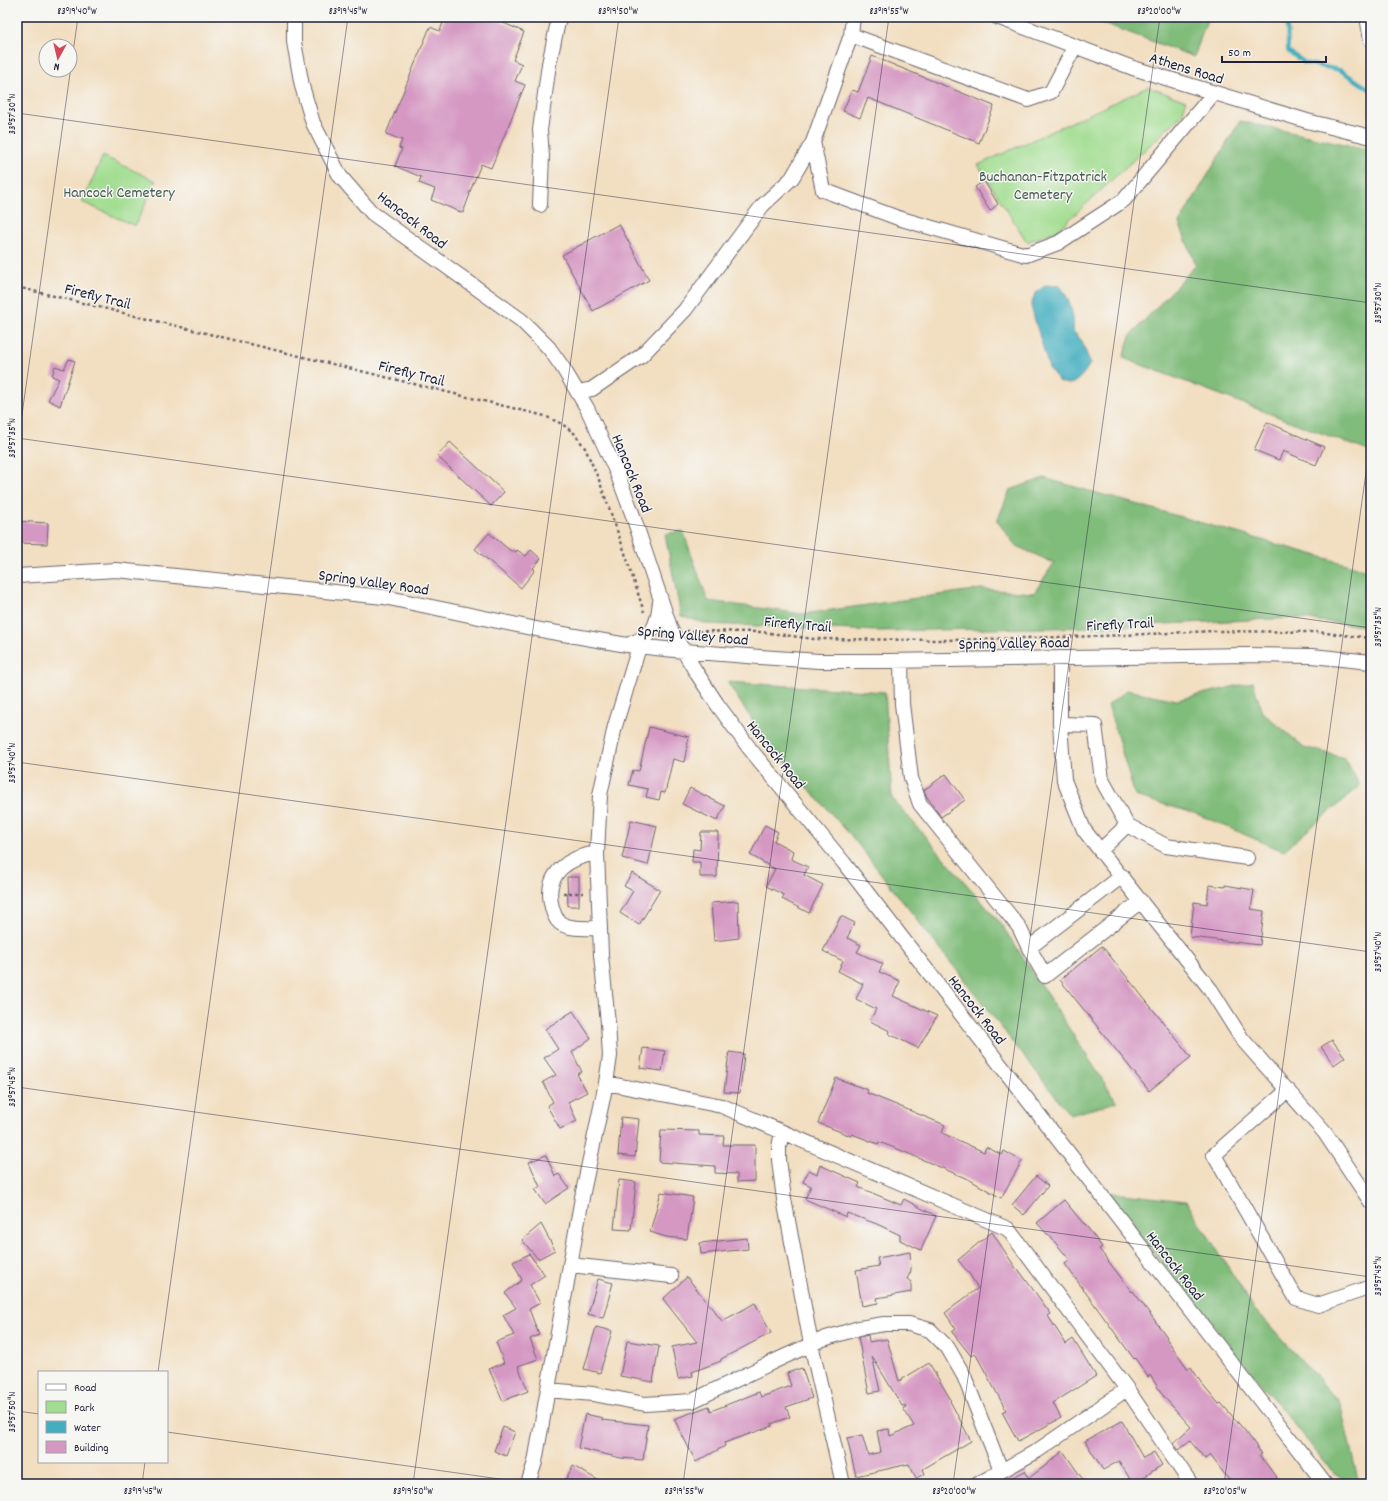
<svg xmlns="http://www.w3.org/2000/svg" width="1388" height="1501" viewBox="0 0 1388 1501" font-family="Dekko,sans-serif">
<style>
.green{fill:#a1dd90;stroke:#628066}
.forest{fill:#80bc7a;stroke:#516f5a}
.water{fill:#42aec0;stroke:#32687e}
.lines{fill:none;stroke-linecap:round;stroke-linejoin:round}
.stream{stroke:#42aec0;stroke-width:4}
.building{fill:#d598c3}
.minor-casing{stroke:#6b646a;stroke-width:16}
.path{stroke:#6b646a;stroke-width:2.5;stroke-dasharray:3 3;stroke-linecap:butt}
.minor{stroke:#fff;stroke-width:14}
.ticks{fill:none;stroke:#22223b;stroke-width:1;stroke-opacity:0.45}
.labels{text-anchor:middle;stroke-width:3;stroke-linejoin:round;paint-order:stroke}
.street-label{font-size:16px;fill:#22223b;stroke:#f6f6f2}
.park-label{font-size:16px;fill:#485a54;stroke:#f6f6f2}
.neatline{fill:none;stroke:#22223b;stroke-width:1.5}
.ticks-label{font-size:10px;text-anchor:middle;fill:#22223b}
</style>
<rect width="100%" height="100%" fill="#f6f6f2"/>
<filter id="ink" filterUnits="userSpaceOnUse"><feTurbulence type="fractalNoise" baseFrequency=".025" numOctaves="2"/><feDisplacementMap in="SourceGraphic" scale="8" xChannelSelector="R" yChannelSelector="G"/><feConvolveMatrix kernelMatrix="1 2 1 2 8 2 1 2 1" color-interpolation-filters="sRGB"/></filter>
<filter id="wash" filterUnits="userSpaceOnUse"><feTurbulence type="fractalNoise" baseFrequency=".012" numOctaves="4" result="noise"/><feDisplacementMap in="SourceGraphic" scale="16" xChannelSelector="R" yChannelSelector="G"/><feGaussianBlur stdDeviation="0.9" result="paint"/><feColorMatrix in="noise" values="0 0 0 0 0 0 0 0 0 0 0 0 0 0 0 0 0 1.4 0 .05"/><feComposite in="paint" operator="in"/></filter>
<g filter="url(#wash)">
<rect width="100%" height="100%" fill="#f2dec0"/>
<path class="green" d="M1148,87L1186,101L1182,115L1057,231L1027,242L978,165Z
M103,156L156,181L135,226L82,202Z"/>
<path class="forest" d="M1087,17H1208L1194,57Z
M1240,121L1371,150V452L1123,358L1130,336L1196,265L1179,223Z
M1044,478L1371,571V627L1294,618L1100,627L878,631L708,624L681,616L665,534L683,531L708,601L803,614L981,589L1034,593L1054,563L1016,546L997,521L1010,490Z
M727,682L885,692L892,798L1001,924L1117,1102L1070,1115L853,838L766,741Z
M1253,682L1262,712L1304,747L1345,758L1360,786L1283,851L1197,814L1135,796L1108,705L1127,690L1177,700Z
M1105,1192L1186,1201L1254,1308L1340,1403L1359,1484H1352L1331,1470Z"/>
<path class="water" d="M1046,285L1060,286C1069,297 1075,316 1073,331L1082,341L1090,363C1087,370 1080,379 1073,383C1069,385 1064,383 1060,382L1049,368L1038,331L1031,306L1035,293Z"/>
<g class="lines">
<path class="stream" d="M1287,17L1288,51L1305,63L1340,70L1371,90"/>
</g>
<g id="blocks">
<path class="building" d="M445,17H501L499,21L524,32L513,60L522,64L515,81L525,85L491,168L481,164L469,194H470L463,213L431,200L435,189L419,183L421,177L395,166L402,149L399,148L402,140L386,134L430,27L440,31Z
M872,56L994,106L979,143L868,98L860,118L843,111L852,90L858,92Z
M984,181L998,204L990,211L975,187Z
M619,224L649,280L593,311L562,255Z
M69,359L75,361L60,406L48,400L59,379L52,376L55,366L64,369Z
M1267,422L1324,447L1316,465L1283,451L1279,460L1254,450Z
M450,442L504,492L491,506L437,456Z
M17,521L48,523L47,544L17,543Z
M489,533L512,552L513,550L516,552L517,550L526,556L531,550L541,559L533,568L535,570L521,588L475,549Z
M649,727L689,737L684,762L673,759L665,793L661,792L659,800L646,797L648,789L629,785L633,770L639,771Z
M946,774L965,800L941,817L927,797L924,790Z
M690,788L725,806L717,821L682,804Z
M631,820L657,826L648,865L622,858Z
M765,825L778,832L774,841L793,851L791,859L808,867L804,875L823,885L809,913L782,899L784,895L766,886L775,869L750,855Z
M701,832H718L717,877H700V862H692L693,849L700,850Z
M632,873L660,890L639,925L620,913L633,891L624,886Z
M567,877H579V906H568Z
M1209,885L1225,887V885L1254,890L1251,909L1264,911L1260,945L1190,937L1194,902L1207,904Z
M738,901L739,938L714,941L711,903Z
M841,916L855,923L847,938L861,945L857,952L883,964L879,972L900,981L893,996L937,1016L918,1048L889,1034L890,1031L870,1021L876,1009L856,999L863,984L838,971L843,961L823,951Z
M1102,946L1191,1057L1149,1091L1060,980Z
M573,1011L591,1038L572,1052L582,1072L577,1074L587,1092L568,1102L577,1121L560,1129L547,1106L553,1102L543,1082L556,1075L544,1058L558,1049L545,1029Z
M1332,1040L1345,1057L1334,1065L1321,1047Z
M643,1048L665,1051L662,1071L640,1068Z
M729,1052L744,1054L740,1093L724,1092Z
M836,1078L868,1090L867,1093L945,1125L942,1133L984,1152L986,1147L1002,1155L1004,1151L1022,1161L1001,1198L970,1180L900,1150L879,1142L878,1144L852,1134L851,1136L818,1123Z
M621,1117L639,1119L635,1157L618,1155Z
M661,1130L699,1131V1135L724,1136L723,1145H755V1181L737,1182V1174L715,1173V1166L659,1162Z
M546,1155L555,1176L559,1174L569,1188L545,1204L535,1189L540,1187L529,1162Z
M820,1165L860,1183L858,1187L901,1205L904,1199L936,1216L921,1250L900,1240V1235L877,1224L847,1213L846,1217L805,1199L811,1186L803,1182L809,1170L817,1174Z
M1036,1176L1048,1186L1024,1215L1012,1205Z
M619,1180L636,1182L631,1230L614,1229Z
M661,1192L693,1197L687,1239L666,1237L650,1232Z
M1064,1200L1083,1223H1084L1102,1247L1099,1249L1132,1292L1133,1291L1167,1337L1166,1338L1188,1369L1191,1367L1200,1381L1219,1404L1221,1403L1246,1432L1262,1454L1260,1455L1281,1484H1232L1210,1455L1205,1459L1190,1441L1179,1450L1173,1443L1191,1427L1164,1397L1150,1375L1148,1377L1135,1358L1134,1359L1065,1264L1070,1260L1048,1234H1047L1037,1223Z
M541,1224L555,1250L538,1259L522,1240Z
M992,1232L1017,1270L1018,1269L1051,1314L1048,1316L1066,1344L1073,1339L1096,1376L1053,1403L1061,1418L1018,1441L1002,1412L1006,1410L975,1353L971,1356L952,1332L956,1329L945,1313L978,1288L970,1275L958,1260Z
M747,1238L748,1249L701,1254L700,1243Z
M910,1252L911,1271L907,1279L911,1281V1292L877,1298L878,1303L862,1306L856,1270L879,1266L877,1258Z
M529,1254L545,1275L530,1285L540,1303L529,1309L539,1335L530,1339L538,1359L518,1366L528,1391L503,1401L489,1369L504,1363L496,1342L514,1335L503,1315L516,1308L505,1293L522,1280L513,1262Z
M687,1277L722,1321L739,1312L755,1303L771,1333L721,1359V1361L692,1372L693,1376L678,1379L672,1347L697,1342L663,1299Z
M598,1279L613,1283L603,1318L588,1314Z
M596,1327L612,1331L600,1373L584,1369Z
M868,1335L869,1342L887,1339L899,1381L929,1363L951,1400L950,1401L971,1441L923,1469L925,1474L916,1478L909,1464L856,1476L847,1438L862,1435L868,1455L881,1452L877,1431L889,1429L890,1436L914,1426L903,1408L906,1407L905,1405L902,1406L872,1356L880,1391L869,1393L858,1337Z
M627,1341L659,1346L653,1382L620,1376Z
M802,1368L812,1398L786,1407L790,1417L771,1424L772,1426L724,1443L725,1446L696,1462L674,1419L709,1406L711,1411L759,1392L761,1397L791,1386L787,1373Z
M585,1414L603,1418L602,1420L648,1425L643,1460L621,1458L578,1448Z
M1122,1421L1143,1458L1154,1452L1162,1465L1133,1484L1119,1461L1103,1470L1085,1441Z
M503,1427L515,1432L506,1456L494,1451Z
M1063,1451L1086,1484H1000L1025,1471L1029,1478L1045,1466Z
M573,1466L605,1484H563Z"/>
</g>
</g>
<g filter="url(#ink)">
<use href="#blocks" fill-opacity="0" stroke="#6b646a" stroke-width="1"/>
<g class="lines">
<g class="minor-casing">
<path id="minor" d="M294,17V42L302,86L313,123L340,176L372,213L521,320L549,348L563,368L587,408L617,473L632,513L671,630L696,672L717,704L750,749L844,863L1325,1484
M853,17L851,35L1028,100L1051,92L1075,46
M997,17L1133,68L1307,121L1371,137
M1367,17L1371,40
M851,35L813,142L823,190L898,218L1026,255L1058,243L1124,200L1214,93
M540,205L542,156L540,130L549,64L559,17
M578,392L592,389L641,356L685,310L762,206L792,178L813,142
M17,576L116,570L384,597L546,631L627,645L684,651L760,657L819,661H887L1245,655L1312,656L1371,662
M627,645C653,636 657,629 660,602
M1060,658V724L1064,780L1084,830L1211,990L1242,1039L1325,1133L1371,1202
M901,661L902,704L911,778L920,804L1019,927L1029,948L1045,976L1141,901
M1060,724L1095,725L1102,780L1127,825L1166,846L1247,858
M1101,850L1127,825
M597,853C570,857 545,872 551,903C553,911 554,918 560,923C570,930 588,928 600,928
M1029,948L1122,876
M606,1083L722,1106L1008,1229L1127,1389L1191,1484
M1288,1090L1214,1155L1296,1298L1318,1305L1371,1287
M782,1132L779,1147V1160L784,1199L811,1344L843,1484
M570,1265L671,1276
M548,1390L593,1394L645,1404L692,1401L777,1360L823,1339L859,1328L884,1324H909L930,1330L948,1348L964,1376L1001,1470
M528,1484L535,1462L583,1192L606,1083L610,1056L608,1023L601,955L597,853L600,795L615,726L639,647
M978,1484L1037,1451L1127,1389"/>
</g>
<path class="path" d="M17,287L545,416L562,424L574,433L585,448L599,480L624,550L644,612
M686,631L762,632L814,639L945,640L1102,636L1213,631L1316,632L1371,638
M563,893H586"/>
<use href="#minor" class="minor"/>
</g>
</g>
<path class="ticks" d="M17,113L1371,303M17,438L1371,628M17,450L78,17M17,762L1371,952M17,1087L1371,1277M158,1372L348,17M17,1411L39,1414M167,1432L535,1484M142,1484L145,1462M413,1484L619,17M683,1484L889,17M953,1484L1160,17M1224,1484L1371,437"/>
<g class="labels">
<g class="street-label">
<text transform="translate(1187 67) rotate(17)" y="6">Athens Road</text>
<text transform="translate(413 219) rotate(38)" y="6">Hancock Road</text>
<text transform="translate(98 295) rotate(14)" y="6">Firefly Trail</text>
<text transform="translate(412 372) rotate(14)" y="6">Firefly Trail</text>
<text transform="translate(633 473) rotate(68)" y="6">Hancock Road</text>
<text transform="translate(374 581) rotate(8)" y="6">Spring Valley Road</text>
<text transform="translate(798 623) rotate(5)" y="6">Firefly Trail</text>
<text transform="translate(1120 623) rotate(-3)" y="6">Firefly Trail</text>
<text transform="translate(693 634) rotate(5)" y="6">Spring Valley Road</text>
<text transform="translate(1014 642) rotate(-1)" y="6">Spring Valley Road</text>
<text transform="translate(777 754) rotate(51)" y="6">Hancock Road</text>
<text transform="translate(978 1009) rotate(52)" y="6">Hancock Road</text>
<text transform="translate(1176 1265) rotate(52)" y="6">Hancock Road</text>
</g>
<g class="park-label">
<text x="1043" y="181">Buchanan-Fitzpatrick<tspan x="1043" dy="18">Cemetery</tspan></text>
<text x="119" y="197">Hancock Cemetery</text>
</g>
</g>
<rect width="1388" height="1501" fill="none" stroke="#f6f6f2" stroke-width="44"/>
<rect x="38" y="1371" width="130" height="92" fill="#f6f6f2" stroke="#a1a1a9"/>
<rect x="46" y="1384" width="20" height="6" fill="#ffffff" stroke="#a1a1a9"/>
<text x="74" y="1391" font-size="12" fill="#22223b">Road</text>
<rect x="46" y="1401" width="20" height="12" fill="#a1dd90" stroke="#a1a1a9"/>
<text x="74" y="1411" font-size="12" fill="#22223b">Park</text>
<rect x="46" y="1421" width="20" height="12" fill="#42aec0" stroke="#a1a1a9"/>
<text x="74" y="1431" font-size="12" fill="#22223b">Water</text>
<rect x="46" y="1441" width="20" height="12" fill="#d598c3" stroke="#a1a1a9"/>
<text x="74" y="1451" font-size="12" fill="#22223b">Building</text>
<g transform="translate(58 58) rotate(188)"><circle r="19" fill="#f6f6f2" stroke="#a1a1a9"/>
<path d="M0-3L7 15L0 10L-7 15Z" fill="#d1495b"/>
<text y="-6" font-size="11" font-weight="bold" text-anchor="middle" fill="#22223b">N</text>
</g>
<path d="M1222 56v6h104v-6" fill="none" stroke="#22223b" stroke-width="2"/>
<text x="1228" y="56" font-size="12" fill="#22223b" stroke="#f6f6f2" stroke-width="3" paint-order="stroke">50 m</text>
<rect x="22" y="22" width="1344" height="1457" class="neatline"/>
<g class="ticks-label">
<text x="77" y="14">83°19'40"W</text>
<text x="348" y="14">83°19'45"W</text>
<text x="618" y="14">83°19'50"W</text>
<text x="889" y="14">83°19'55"W</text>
<text x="1159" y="14">83°20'00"W</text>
<text transform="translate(11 114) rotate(-90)" y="4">33°57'30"N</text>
<text transform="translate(1377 303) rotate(-90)" y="4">33°57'30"N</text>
<text transform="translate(11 438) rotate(-90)" y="4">33°57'35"N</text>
<text transform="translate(1377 627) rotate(-90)" y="4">33°57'35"N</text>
<text transform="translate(11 763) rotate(-90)" y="4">33°57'40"N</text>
<text transform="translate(1377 952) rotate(-90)" y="4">33°57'40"N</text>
<text transform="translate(11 1087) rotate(-90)" y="4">33°57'45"N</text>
<text transform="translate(1377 1276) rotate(-90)" y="4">33°57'45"N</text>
<text transform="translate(11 1412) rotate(-90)" y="4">33°57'50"N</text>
<text x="143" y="1494">83°19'45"W</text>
<text x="413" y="1494">83°19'50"W</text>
<text x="684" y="1494">83°19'55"W</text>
<text x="954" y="1494">83°20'00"W</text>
<text x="1225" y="1494">83°20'05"W</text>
</g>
</svg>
